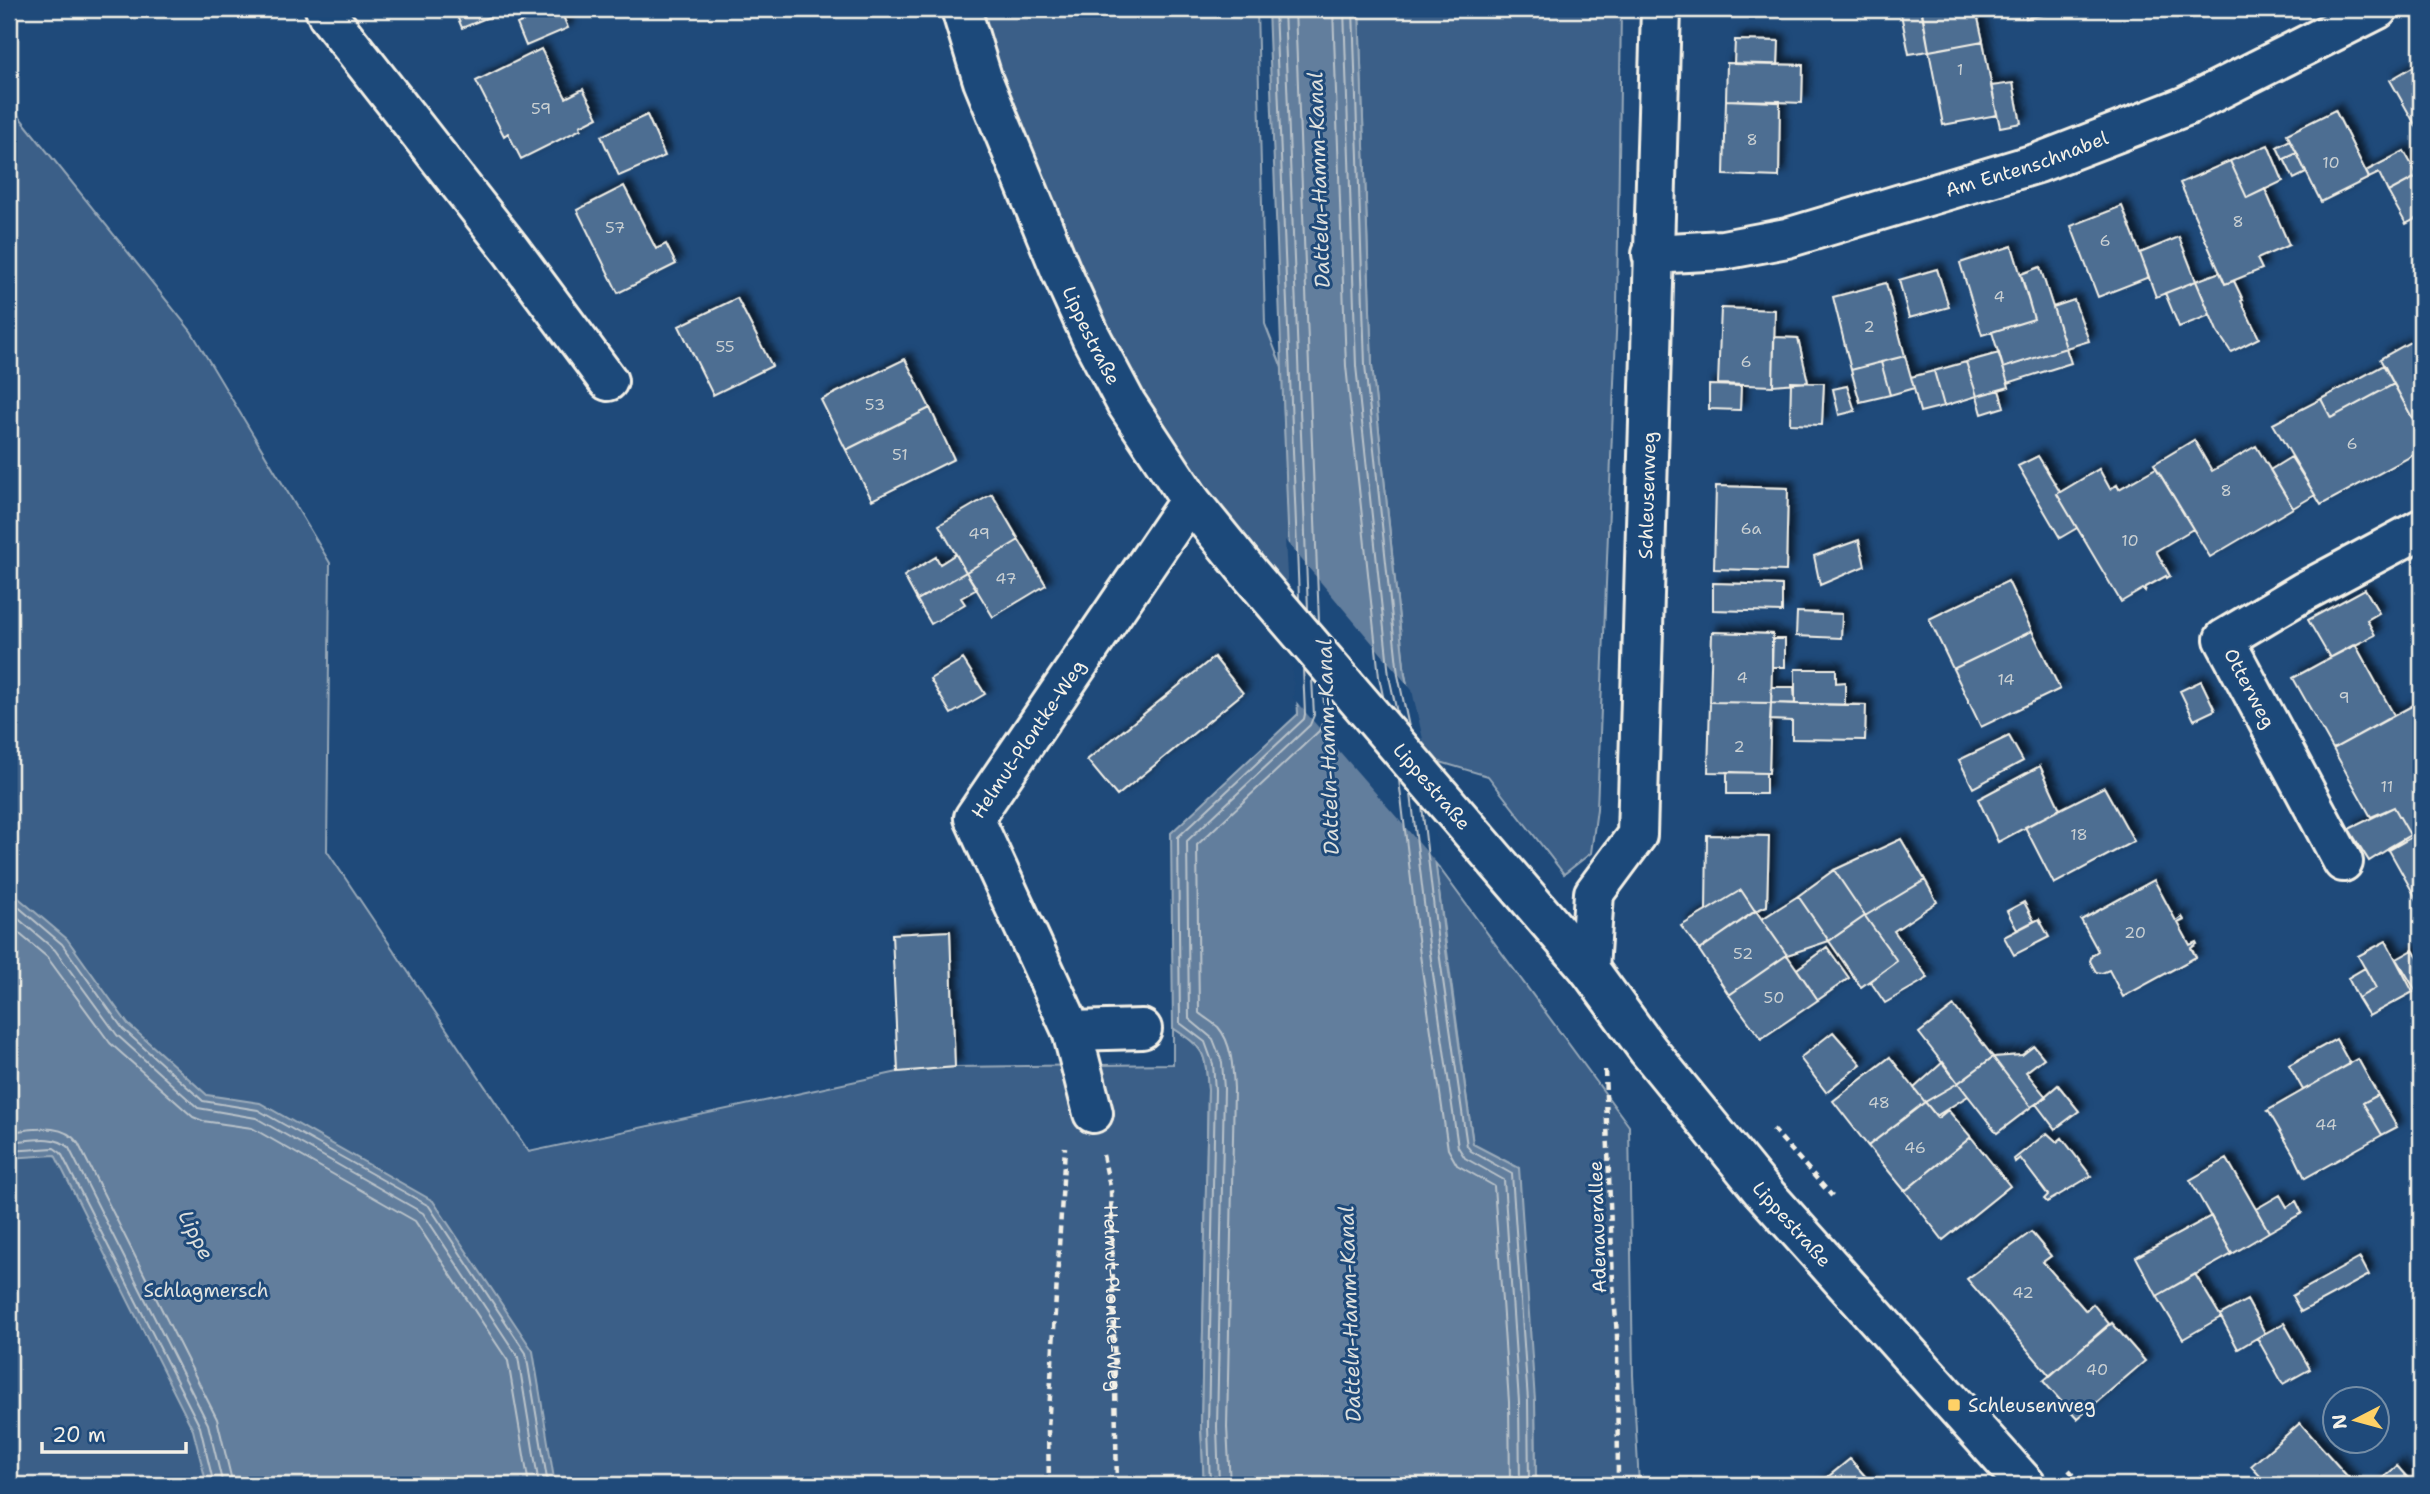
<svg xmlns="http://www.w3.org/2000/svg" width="2430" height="1494" viewBox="0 0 2430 1494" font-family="'Shantell Sans',sans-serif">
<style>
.green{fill:#3a5f88;stroke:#97a8b8;stroke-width:2}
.water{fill:#627e9d;stroke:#9cacbb;stroke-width:2}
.pier{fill:#1f4a7a}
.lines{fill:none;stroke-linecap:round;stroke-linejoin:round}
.shore{stroke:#bac3ca;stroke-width:2}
.building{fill:#4d6e92;stroke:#f4f1e8;stroke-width:2;filter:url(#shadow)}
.minor-casing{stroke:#f4f1e8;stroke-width:44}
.major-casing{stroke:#f4f1e8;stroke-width:44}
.path{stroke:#f4f1e8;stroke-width:4.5;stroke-dasharray:7 5;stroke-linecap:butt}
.minor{stroke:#1f4a7a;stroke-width:38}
.major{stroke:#1f4a7a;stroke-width:38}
.poi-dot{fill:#ffd166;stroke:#1f4a7a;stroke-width:2.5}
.labels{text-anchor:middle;stroke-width:6;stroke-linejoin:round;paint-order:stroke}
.number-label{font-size:16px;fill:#cad0d2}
.street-label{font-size:19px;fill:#f4f1e8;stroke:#1f4a7a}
.park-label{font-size:19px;fill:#e1e2de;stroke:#1f4a7a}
.poi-label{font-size:19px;fill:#f4f1e8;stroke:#1f4a7a;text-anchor:start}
.water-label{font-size:21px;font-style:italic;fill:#dee0dd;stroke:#1f4a7a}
</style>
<defs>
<filter id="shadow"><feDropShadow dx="6" dy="-6" stdDeviation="3.5" flood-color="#0009"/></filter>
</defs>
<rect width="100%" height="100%" fill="#1f4a7a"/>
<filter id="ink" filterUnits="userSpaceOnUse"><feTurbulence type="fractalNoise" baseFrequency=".0143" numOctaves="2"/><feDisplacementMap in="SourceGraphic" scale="14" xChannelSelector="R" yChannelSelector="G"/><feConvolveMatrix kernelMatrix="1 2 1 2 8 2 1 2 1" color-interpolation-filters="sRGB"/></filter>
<g filter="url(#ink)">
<path class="green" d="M969,9H1257L1265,324L1282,368L1292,604L1207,497L1086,303Z
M1359,9H1621L1617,308L1597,809L1591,853L1564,874L1488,776L1423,757L1405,675L1372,365Z
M9,104L191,331L330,563L327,851L529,1152L898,1072L955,1067L1173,1064V1028C1205,1049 1205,1051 1208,1090L1201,1427L1204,1485H9Z
M1435,862L1629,1126L1633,1375L1639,1485H1536L1535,1401L1473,1145Z"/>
<path class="water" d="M1268,9H1359L1372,365L1405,675L1423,757L1446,951L1473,1144L1519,1168L1535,1401L1536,1485H1204L1201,1427L1208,1090C1205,1051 1205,1049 1173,1028L1171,833L1298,714L1289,552Z
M9,890L67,939L128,1024L207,1095L260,1103L433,1201L533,1351L555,1485H207L193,1430L55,1155L9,1158Z"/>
<path class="pier" d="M1285,540L1412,690L1427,757L1439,866L1294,699Z"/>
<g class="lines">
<path class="shore" d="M1275,9L1299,598
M1284,9L1308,609
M1295,9L1319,622
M1333,9L1346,366L1379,677L1383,696
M1344,9L1356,366L1389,676L1397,713
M1353,9L1365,365L1398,675L1409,727
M1399,780L1420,955L1448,1149L1457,1165L1494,1186L1509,1402L1510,1485
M1411,794L1430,953L1458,1147L1465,1158L1504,1180L1519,1402L1520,1485
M1422,806L1439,952L1467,1146L1471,1151L1512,1174L1528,1401L1529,1485
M9,899L62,944L123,1029L203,1101L258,1110L429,1206L526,1353L548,1485
M9,911L55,950L117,1035L198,1108L256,1118L423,1213L518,1357L539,1485
M9,925L47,957L110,1043L193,1117L203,1121L252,1128L415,1221L508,1361L529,1485
M9,1132C32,1130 62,1121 78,1143L217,1419L233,1485
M9,1142C27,1141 56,1133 69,1148L208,1424L223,1485
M9,1151L54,1148L61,1153L200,1427L214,1485
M1210,1485L1208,1427L1215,1090L1213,1064L1205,1042L1180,1023L1178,837L1304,719L1305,714L1303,668
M1219,1485L1217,1427L1224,1089L1222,1062L1213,1039L1189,1019L1187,841L1310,725L1314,715L1312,679
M1230,1485L1227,1427L1234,1089C1233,1069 1232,1043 1218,1027C1212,1022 1205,1018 1199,1013L1197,845L1319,731L1325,716L1323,692"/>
</g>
<path class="building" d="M454,9H508L462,28Z
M552,9H560L568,28L526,46L517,24Z
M1900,9H1921L1929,51L1909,54Z
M1933,9H1976L1983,41L1929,51L1922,11Z
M2024,9H2074L2026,18Z
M1735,40L1779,41L1778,65L1734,64Z
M1983,41L1997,115L1943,125L1929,51Z
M541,49L566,98L583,89L598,117L580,126L581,129L521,159L508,133L504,136L476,81Z
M2421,62V135L2390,80Z
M1727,63L1803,65L1802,103L1726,100Z
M2013,83L2021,123L2000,127L1991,86Z
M1726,100L1780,101L1779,177L1724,175Z
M2335,110L2369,178L2321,202L2287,134Z
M647,115L665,156L619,176L601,136Z
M2290,140L2297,153L2283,160L2277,147Z
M2268,145L2283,181L2247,198L2230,161Z
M2404,151L2418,176L2388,192L2379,173L2369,178L2366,171Z
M2297,153L2306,173L2294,179L2284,159Z
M2230,161L2247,198L2265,189L2289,245L2257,259L2262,269L2225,284L2180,183Z
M2418,176L2421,182V216L2406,224L2388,192Z
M624,186L656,249L666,244L676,264L618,293L577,210Z
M2122,206L2149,277L2098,297L2071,226Z
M2179,237L2196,281L2156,297L2140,253Z
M2012,246L2034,319L1982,335L1960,263Z
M2040,267L2066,348L2003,368L1992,332L2034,319L2021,274Z
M1937,269L1949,307L1909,318L1899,280Z
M2220,272L2225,284L2234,281L2243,300L2241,301L2259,338L2231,352L2217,331L2196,281Z
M2196,281L2210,315L2179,327L2165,293Z
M1886,283L1905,356L1851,370L1833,297Z
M737,298L772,366L713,395L679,326Z
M2074,300L2089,341L2066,348L2053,307Z
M1721,308L1775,310L1773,386L1718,384Z
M2421,336V434L2380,359Z
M1774,337L1798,338L1808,382L1773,385Z
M2066,348L2071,363L2008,383L2003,368Z
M1999,353L2009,387L1977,396L1966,362Z
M1905,356L1914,388L1890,395L1881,362Z
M905,359L930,408L846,450L821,400Z
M1881,362L1890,395L1860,402L1851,370Z
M1966,362L1977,396L1944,406L1934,371Z
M2384,365L2394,384L2331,418L2321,399Z
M1934,371L1944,406L1920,412L1911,377Z
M1791,382L1824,383L1822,425L1790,424Z
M2394,384L2421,434V451L2321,505L2273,424L2321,399L2331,418Z
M1709,385L1741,386L1740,410L1709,409Z
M1847,386L1855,411L1839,415L1833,389Z
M1999,390L2004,407L1982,414L1977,396Z
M930,408L954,459L872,500L846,450Z
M2194,440L2212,471L2256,446L2293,508L2210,557L2154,464Z
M2038,456L2060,492L2057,494L2077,528L2060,538L2018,466Z
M2291,457L2315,495L2293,508L2270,470Z
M2156,468L2193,529L2156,551L2170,576L2167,578L2166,576L2146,587L2145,591L2143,589L2121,602L2057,494L2099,469L2110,489L2117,485L2119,489Z
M1716,486L1788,488L1786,571L1714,569Z
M992,494L1019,540L966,572L939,525Z
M1019,540L1046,585L993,617L966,572Z
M1859,540L1865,566L1820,585L1814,556Z
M956,554L966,572L917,600L904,576L936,557L940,564Z
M966,572L977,589L961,598L965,604L931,624L917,600Z
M2008,581L2032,631L1953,669L1929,619Z
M1713,583L1782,585V612L1713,610Z
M2365,589L2379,613L2367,620L2375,635L2330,658L2308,620Z
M1797,612L1842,614L1841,638L1796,636Z
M2032,631L2060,689L1981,727L1953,669Z
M1712,632L1773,634L1771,703L1710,702Z
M1772,639H1785V667H1772Z
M2355,644L2394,715L2333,749L2293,678Z
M1214,657L1243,693L1117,796L1087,760Z
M963,659L985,694L951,714L930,679Z
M1795,669H1836V683L1845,682V705L1795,704Z
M2201,681L2215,710L2194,720L2180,691Z
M1772,687H1794L1795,704L1771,703Z
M2421,701V749L2414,753L2421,765V832L2389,850L2388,848L2410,835L2394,807L2371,817L2333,749Z
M1710,702L1771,703L1769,773L1708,772Z
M1771,703L1866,705L1865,740L1792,739V721L1770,720Z
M2009,736L2023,761L1973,788L1959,760Z
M2040,766L2060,809L1998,842L1978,799Z
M1727,772L1766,773V794H1727Z
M2104,787L2134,841L2054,884L2025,827Z
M2394,807L2410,835L2369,861L2349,829Z
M2421,832V907L2389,850Z
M1707,835L1769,836L1767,906L1755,911L1741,890L1706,911Z
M1901,839L1925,880L1865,916L1834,870Z
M1834,870L1865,916L1829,941L1798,896Z
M1925,880L1937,902L1894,931L1928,978L1885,1003L1870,981L1897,961L1865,916Z
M2154,880L2176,921L2182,917L2184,920L2178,923L2190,945L2196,942L2197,944L2191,948L2196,957L2123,997L2109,970L2102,973L2096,972L2090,961L2092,955L2098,951L2081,920Z
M1741,890L1755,911L1699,950L1681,926Z
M1798,896L1829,941L1787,955L1762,919Z
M2024,902L2034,921L2017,930L2007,911Z
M1756,911L1787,955L1729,995L1699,950Z
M1865,916L1897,961L1861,987L1829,941Z
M2039,919L2049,937L2014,955L2004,937Z
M950,931L955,1067L898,1072L892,934Z
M2386,941L2413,992L2369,1016L2358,998L2376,988L2358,956Z
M1827,947L1849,978L1818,1000L1797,969Z
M2413,950L2421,963V988L2416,991L2397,959Z
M1787,955L1818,1000L1761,1039L1729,995Z
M2365,968L2376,988L2358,998L2348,978Z
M1954,1006L1993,1057L1958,1083L1919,1033Z
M1833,1032L1861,1064L1826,1092L1800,1058Z
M2336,1039L2350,1064L2303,1090L2289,1065Z
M2034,1046L2044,1058L2026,1072L2046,1097L2031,1107L1993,1057L2022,1055Z
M1890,1057L1925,1102L1868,1146L1833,1101Z
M1993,1057L2031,1107L1997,1133L1958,1083Z
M2358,1059L2378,1095L2363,1103L2382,1135L2305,1178L2294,1155L2269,1112L2267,1111Z
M1943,1062L1958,1083L1925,1102L1914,1088Z
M1958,1083L1968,1096L1936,1116L1925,1102Z
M2058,1085L2079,1111L2055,1129L2036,1104Z
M2378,1095L2397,1127L2382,1135L2363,1103Z
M1925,1102L1938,1118L1948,1110L1971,1137L1905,1191L1868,1146Z
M2047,1133L2057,1142L2062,1138L2091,1176L2047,1202L2044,1199L2048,1195L2020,1158L2015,1162L2014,1159Z
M1971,1137L2010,1186L1943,1240L1905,1191Z
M2227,1159L2269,1232L2232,1254L2190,1180Z
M2280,1195L2287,1207L2296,1201L2302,1213L2269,1232L2256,1209Z
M2211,1216L2232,1254L2157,1296L2136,1257Z
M2031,1232L2051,1256L2043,1262L2086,1311L2093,1304L2109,1324L2050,1376L1967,1279Z
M2360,1258L2369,1275L2301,1312L2292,1296Z
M2195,1274L2221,1317L2183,1339L2157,1296Z
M2247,1300L2265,1333L2238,1349L2220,1315Z
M2112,1323L2145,1361L2077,1419L2043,1381Z
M2284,1323L2310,1369L2283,1384L2257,1338Z
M2300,1423L2355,1485H2268L2251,1466Z
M1850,1459L1873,1485H1818Z
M2397,1466L2414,1485H2375Z"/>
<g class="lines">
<g class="minor-casing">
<g id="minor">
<path d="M325,9L328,16L511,250L608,381"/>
<path id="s2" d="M1652,254L1723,250L1787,238L2038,163L2186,106L2378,9"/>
<path d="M2343,862L2224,639L2303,592L2421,529"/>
<path id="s3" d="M1589,969L1594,893L1637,835L1661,9"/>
<path d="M1072,1031L1142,1029"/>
<path id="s4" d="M1093,1113L1072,1031L974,818L1190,500"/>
</g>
</g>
<g class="major-casing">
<g id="major">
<path id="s5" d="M961,9L983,81L1061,271L1091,337L1126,403L1190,500L1250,574L1589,969L1648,1050L1760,1188L2026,1485"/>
</g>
</g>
<g class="path">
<path d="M1605,1070L1613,1282L1617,1335L1618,1485"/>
<path d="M1773,1129L1832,1196"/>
<path id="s1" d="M1103,1155L1111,1191L1117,1485"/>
<path d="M2069,1470L2083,1485"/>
<path d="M1049,1485L1048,1429L1065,1147"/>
</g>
<use href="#minor" class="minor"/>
<use href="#major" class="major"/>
</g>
</g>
<rect class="poi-dot" x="1947" y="1398" width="14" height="14" rx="3.5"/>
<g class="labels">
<g class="number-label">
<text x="1960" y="75">1</text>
<text x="541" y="114">59</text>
<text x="1752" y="145">8</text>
<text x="2331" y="168">10</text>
<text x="2238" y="227">8</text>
<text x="615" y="233">57</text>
<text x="2105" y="246">6</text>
<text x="1999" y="302">4</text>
<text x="1869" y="332">2</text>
<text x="725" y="352">55</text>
<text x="1746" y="367">6</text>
<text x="875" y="410">53</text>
<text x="2352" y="449">6</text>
<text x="900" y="460">51</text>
<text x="2226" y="496">8</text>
<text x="1751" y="534">6a</text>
<text x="979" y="539">49</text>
<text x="2130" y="546">10</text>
<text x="1006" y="584">47</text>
<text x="1742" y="683">4</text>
<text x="2006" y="685">14</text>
<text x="2344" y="703">9</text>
<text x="1739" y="752">2</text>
<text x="2387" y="792">11</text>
<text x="2079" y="840">18</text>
<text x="2135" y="938">20</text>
<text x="1743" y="959">52</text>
<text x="1774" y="1003">50</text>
<text x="1879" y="1108">48</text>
<text x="2326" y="1130">44</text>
<text x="1915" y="1153">46</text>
<text x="2023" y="1298">42</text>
<text x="2097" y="1375">40</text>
</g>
<g class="street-label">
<text dy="7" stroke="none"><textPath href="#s2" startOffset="387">Am Entenschnabel</textPath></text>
<text dy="7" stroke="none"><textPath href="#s5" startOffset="352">Lippestraße</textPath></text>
<text dy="7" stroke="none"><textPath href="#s3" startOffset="488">Schleusenweg</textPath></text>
<text transform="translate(2250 688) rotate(62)" y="7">Otterweg</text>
<text dy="7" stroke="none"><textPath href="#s4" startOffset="415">Helmut-Plontke-Weg</textPath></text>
<text dy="7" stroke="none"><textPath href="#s5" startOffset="919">Lippestraße</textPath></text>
<text dy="7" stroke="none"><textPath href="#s5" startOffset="1486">Lippestraße</textPath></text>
<text transform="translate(1597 1227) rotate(-92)" y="7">Adenauerallee</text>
<text dy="7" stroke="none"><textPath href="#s1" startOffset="144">Helmut-Plontke-Weg</textPath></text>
</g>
<g class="park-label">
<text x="206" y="1297">Schlagmersch</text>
</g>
<g class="poi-label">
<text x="1968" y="1412">Schleusenweg</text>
</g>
<g class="water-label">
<text transform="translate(1319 180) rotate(-92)" y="7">Datteln-Hamm-Kanal</text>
<text transform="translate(1328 747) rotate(-92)" y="7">Datteln-Hamm-Kanal</text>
<text transform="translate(196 1235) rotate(63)" y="7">Lippe</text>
<text transform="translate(1350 1314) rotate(-92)" y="7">Datteln-Hamm-Kanal</text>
</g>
</g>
<rect width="2430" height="1494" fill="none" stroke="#1f4a7a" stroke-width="35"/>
<rect x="18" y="18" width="2395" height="1459" fill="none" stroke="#f4f1e8" stroke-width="2.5" filter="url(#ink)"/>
<g transform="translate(2356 1420) rotate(264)"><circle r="33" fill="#1f4a7a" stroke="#748da6" stroke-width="2"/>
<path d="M0-5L12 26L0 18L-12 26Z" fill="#ffd166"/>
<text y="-10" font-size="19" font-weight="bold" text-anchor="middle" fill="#f4f1e8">N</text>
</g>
<path d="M42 1442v10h144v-10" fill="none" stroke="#f4f1e8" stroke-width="3.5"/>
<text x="52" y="1442" font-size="21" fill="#f4f1e8" stroke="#1f4a7a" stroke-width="5" paint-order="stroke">20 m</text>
</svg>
